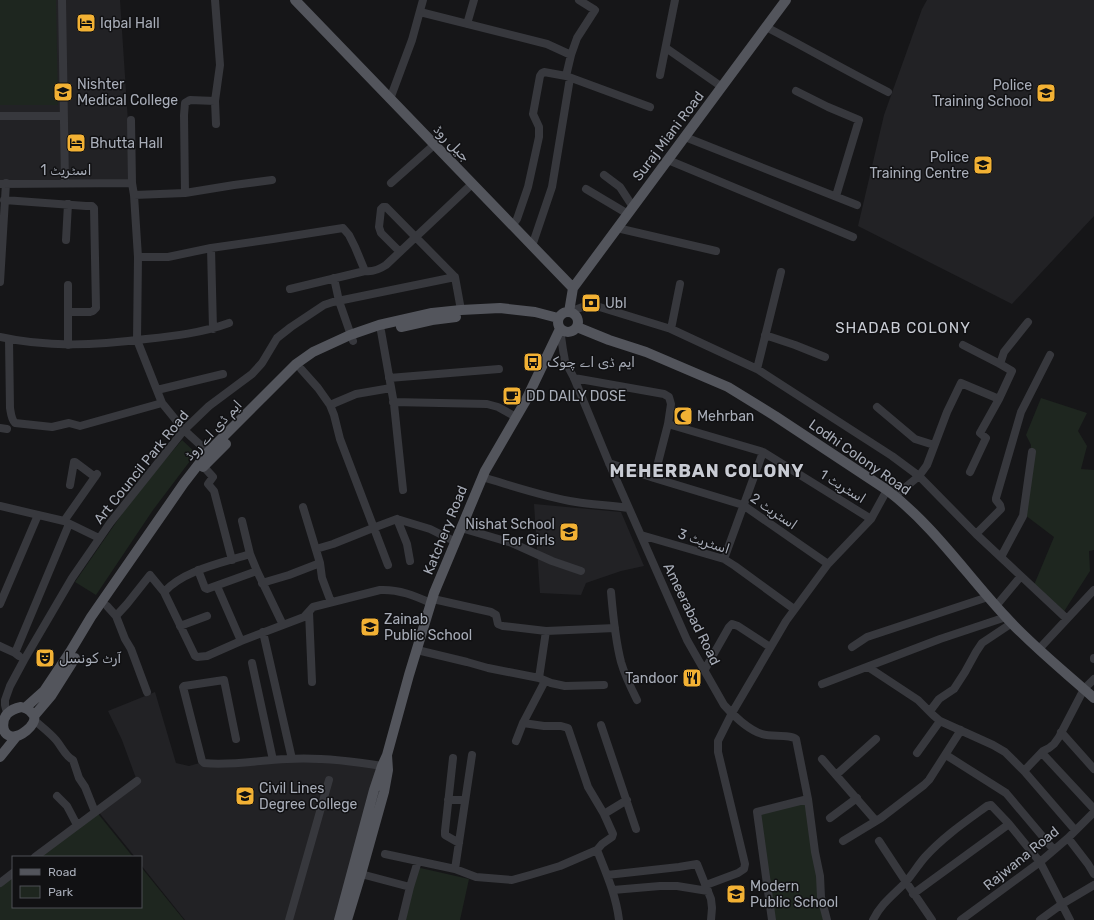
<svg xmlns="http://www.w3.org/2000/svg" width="1094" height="920" viewBox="0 0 1094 920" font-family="Rubik,'Noto Naskh Arabic',sans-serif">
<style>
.built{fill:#222225}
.green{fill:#1e261f}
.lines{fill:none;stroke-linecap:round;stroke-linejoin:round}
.minor{stroke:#37383d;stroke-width:8}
.major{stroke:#53555c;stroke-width:10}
.labels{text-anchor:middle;stroke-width:3;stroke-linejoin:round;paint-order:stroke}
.poi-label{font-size:14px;fill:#a8adb8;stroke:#111113;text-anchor:start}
.street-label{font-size:14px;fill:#a8adb8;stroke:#111113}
.neighbourhood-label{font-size:15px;letter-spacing:1px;fill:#c9ccd4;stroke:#111113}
.district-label{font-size:18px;font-weight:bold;letter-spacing:1px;fill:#c9ccd4;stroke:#111113}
</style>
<rect width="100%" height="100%" fill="#161618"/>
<path class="built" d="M0,0H120L132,183L0,186Z
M927,0H1094V216L1012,304L858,226L884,115L922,9Z
M534,504L621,512L644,566L621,571L586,583L581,595L540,593Z
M155,692L176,763L189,766L203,762L288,759L382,766L339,920H185L141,865V857H135L97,810L137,781L122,740L108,711Z"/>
<path class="green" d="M0,0H56L58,105H0Z
M1041,398L1087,413L1078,431L1087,446L1081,469L1094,470V550L1089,551L1090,571L1063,613L1034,585L1054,537L1025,515L1031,445L1026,435Z
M182,440L196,453L153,510L96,595L75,582L135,495Z
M807,801L825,920H773L759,813Z
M95,810L133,857H34Z
M141,867L184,920H0V884L13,873V907H141Z
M416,867L469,879L460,920H404Z"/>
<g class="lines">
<path class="minor" d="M62,0L65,183
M215,0L220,65L215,101L216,124
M420,12L547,44L571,55
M467,24L474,0
M766,27C807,48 846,71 888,92
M666,48L722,87
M660,75L675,0
M566,76L571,55L577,38L595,10L579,0
M796,91L828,107L859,120L836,196
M390,99L412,40L423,0
M0,116H63
M131,120L132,183L134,195L138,257L137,340L162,403L184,430L208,452
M685,137L857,205
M668,160L853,237
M604,175L620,187L633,207
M391,183L434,145
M0,184L132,183
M586,189L628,214
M185,193L184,115L185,103L190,100L215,101
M134,195L185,193L234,185L272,180
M4,200L86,206H92L94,208L96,308L93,311L90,312H68
M512,226L517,219L528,187L539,137V127L533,114L540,76L542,73L544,72L566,76L650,107
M617,228L716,251
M66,240L68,204
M532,246L552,187L570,78
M211,248L213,329
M400,252L381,233L379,227L381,209L383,207H386L455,277L461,310
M138,257H168L211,248L273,239L343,228L349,235L355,247L365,271C373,272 380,269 386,265L472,184
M334,278L339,301L353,341
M0,282L6,183
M68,285V345
M290,289L365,271
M569,312L588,305H593L671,329L757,369L892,456L919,476L976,534L1067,619
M560,329L563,350L565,361L574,378L609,463L687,640L724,705C733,715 749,730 762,734C771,737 790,734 796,739L808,799L815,852L820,876L821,897L827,920
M671,329L680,284
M381,331L394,404L403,490
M765,335L795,345L825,357
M0,337C48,348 97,345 146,339C174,336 202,333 229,323
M9,340L10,408C11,413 11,419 15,423L52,427L69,423L80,426L162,403
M963,345L1000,364L1012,371L999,399L980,433L986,438L970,472
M1000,364L1004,352L1028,322
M301,369L318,388L330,405L334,415L340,439L388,565
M757,369L781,272
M389,378L499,369
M574,378L664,394L669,397L671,404L668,424L654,478
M157,390L223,374
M393,402L487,404L498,407L516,417
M330,405L356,394L391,388
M877,407L915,439L934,445
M668,424L763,452L871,519
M0,428L7,429
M609,463L654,478L743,505L828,564
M204,467L213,477L208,484L214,491L232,560
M482,477C513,486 544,497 576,502C593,505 611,505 628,508
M70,485L74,462H75L95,477
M895,496L919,476L927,465L947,412L961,383L999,399
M0,506L64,521L99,538
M303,507L320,563L322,578L331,602
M397,519L407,544L410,561
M64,521L97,474
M242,521L250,554L257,571L283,625
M461,528L512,543L552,561L581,571
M976,534L1001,509L1000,505L996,500V498L1021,412L1050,355
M641,535L724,559L735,566L794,609
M316,549L333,544L373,528L397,519L430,529L456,542
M1001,557L1023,516L1032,452
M724,559L763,452
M198,570L205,588L207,589L257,571
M262,583L289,575L320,563
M217,586L241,641
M164,592C184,570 222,563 250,554
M611,592C613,615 615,639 621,662C625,676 631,688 637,700
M433,599L491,612L496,615L498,624L503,626L546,631L615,628
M0,604L38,515
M107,606L116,616L125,639L131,649L147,692
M996,606L1021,576
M309,612L312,682
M116,616L127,604L150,575L164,592L195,656L197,657L207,656L241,641L304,617L313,607L380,590C399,589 415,596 431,603
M180,626L207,616
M263,632L292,759
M0,646L15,653L19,656
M852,647L867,637L988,597
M1039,649L1094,590
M417,650L467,662L488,668L539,678L551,683L565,686L604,685
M15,653L69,524
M1094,658V659
M252,663L273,760
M868,667L918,700L933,715L940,721L993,745L1005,752L1024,771L1075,830
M704,671L729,627L732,624L738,626L770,647
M539,678L546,631
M822,684L940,639L1006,617
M930,711L939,699L954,689L965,672L976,652L982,643L1012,623
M10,712L6,709L5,705V700L10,686L24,660L72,578L110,523L184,430L209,406L252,374L262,363L277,338L291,327L324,305L333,302L455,277
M34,720C42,727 50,733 56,740C62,747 65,756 73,760L79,778L85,787L95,812
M601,725L636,829
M1061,732L1094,769
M236,739L224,680L184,686L183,687L202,761L204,763C231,766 259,760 287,759C317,757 352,761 382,766
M516,741L523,723L545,681
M917,753L940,721
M1042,753L1094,809
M946,755L1006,793L1054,850
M453,758L445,831V835L459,843
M822,759L876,821
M1024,771L1043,751L1049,748L1054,744L1059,737L1084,689L1094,679
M836,775L876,739
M57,796L67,806L77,825
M448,800H465
M604,814L627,800
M830,818L857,798
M1068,838L1088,864L1094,874
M843,841L881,818L924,785L929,780L961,730
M879,841L906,882L932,920
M597,850C606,873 616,895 619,920
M385,854L455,869L476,877L512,880L530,875L560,866L597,850L602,844L612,837L613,834L604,814L588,787L568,728L561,726H544L523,723
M35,857L137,781
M455,869L472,755
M361,874L410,887
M607,875L679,867L697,864L711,899L712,908L711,920
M0,883L13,873
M706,885L738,873L744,869L745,864L718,752V741L732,713L786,621L828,564L871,519L887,490
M613,890L660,886H677L708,891
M913,894L1009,824
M289,920L329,780
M402,920L410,887L418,861
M772,920L757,812L808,799
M873,920C881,904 892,896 905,883C912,875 918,865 925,857C943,837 965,822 987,806L991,805L1009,824L1040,862L1070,920
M961,920L1040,862L1068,838L1094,812
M1040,920L1062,904L1094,885"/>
<path class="major" d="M295,0L573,288L569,312
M573,288L786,0
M558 322a10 10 0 1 1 20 0a10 10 0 1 1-20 0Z
M401,327L432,320L456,317
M577,327L609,340L646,352L728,387L775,416L887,490C933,525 966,574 1005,616C1032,646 1064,671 1094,698
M203,467L226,444
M21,707C25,708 27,708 30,711C30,711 34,715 34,716C37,725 19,739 10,736C1,733 2,720 7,714C11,710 16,708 21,707Z
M25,708L44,691L70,652L91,617L184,483L208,452L296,364L313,352L350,335L379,325L432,313L461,310L500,308L535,312L558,318
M34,716L51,696L75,658
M0,757L16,737
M339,920L374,790L382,766L387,755L409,675L434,593L485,471L525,402L560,329
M347,920L361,874L384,792L388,770L387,755"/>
</g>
<defs>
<g id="hotel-square" transform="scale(1)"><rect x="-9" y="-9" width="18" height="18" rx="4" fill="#f2b134" stroke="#111113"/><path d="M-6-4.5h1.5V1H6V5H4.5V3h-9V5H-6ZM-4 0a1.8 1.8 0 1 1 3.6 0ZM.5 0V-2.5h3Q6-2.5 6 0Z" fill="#111"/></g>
<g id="university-square" transform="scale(1)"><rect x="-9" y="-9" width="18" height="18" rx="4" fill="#f2b134" stroke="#111113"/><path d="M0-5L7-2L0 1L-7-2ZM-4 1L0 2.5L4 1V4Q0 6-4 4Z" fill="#111"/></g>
<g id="school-square" transform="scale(1)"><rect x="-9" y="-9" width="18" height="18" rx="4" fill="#f2b134" stroke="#111113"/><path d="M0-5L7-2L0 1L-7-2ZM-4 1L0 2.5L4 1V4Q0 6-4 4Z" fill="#111"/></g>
<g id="bank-square" transform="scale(1)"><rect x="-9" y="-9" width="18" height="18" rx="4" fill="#f2b134" stroke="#111113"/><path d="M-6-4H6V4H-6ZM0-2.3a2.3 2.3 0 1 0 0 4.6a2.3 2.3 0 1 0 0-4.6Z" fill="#111"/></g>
<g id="bus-square" transform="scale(1)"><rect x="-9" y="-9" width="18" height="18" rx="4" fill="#f2b134" stroke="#111113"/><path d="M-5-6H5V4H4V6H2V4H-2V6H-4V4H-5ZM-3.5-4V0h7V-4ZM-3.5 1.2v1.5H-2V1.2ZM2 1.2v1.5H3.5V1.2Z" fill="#111"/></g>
<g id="cafe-square" transform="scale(1)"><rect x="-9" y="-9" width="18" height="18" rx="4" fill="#f2b134" stroke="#111113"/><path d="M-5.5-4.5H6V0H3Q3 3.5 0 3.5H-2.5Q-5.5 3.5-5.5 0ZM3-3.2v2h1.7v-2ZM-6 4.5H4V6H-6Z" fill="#111"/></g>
<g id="mosque-square" transform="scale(1)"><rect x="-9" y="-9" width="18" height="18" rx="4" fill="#f2b134" stroke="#111113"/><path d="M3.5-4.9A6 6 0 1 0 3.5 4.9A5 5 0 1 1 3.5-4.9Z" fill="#111"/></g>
<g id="theatre-square" transform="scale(1)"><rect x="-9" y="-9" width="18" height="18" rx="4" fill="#f2b134" stroke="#111113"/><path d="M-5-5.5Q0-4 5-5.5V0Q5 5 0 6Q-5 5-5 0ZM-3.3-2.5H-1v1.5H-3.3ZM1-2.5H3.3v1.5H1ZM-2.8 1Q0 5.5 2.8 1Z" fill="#111"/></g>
<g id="restaurant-square" transform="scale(1)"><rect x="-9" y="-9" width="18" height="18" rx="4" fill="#f2b134" stroke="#111113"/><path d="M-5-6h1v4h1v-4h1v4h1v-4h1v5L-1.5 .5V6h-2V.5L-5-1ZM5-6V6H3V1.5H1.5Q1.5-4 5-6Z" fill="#111"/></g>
</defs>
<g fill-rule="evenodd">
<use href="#hotel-square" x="86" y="23"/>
<use href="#university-square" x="63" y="92"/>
<use href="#school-square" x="1046" y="93"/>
<use href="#hotel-square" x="76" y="143"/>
<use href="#university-square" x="983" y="165"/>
<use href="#bank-square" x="591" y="303"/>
<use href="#bus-square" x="533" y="362"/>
<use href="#cafe-square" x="512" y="396"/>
<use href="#mosque-square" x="683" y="416"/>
<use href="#school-square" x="569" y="532"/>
<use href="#school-square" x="370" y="627"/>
<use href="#theatre-square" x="45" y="658"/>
<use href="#restaurant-square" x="692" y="678"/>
<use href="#university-square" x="245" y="796"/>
<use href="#school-square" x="736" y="894"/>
</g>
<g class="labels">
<g class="poi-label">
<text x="100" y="28">Iqbal Hall</text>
<text x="77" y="89">Nishter<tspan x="77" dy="16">Medical College</tspan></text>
<text x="1032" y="90" text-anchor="end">Police<tspan x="1032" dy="16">Training School</tspan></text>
<text x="90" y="148">Bhutta Hall</text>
<text x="969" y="162" text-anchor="end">Police<tspan x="969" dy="16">Training Centre</tspan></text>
<text x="605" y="308">Ubl</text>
<text x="547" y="367">ایم ڈی اے چوک</text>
<text x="526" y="401">DD DAILY DOSE</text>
<text x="697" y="421">Mehrban</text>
<text x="555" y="529" text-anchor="end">Nishat School<tspan x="555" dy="16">For Girls</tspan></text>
<text x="384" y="624">Zainab<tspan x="384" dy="16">Public School</tspan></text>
<text x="59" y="663">آرٹ کونسل</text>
<text x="678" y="683" text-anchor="end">Tandoor</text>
<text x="259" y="793">Civil Lines<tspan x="259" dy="16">Degree College</tspan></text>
<text x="750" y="891">Modern<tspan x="750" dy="16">Public School</tspan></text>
</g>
<g class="street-label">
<text transform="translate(668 136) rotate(-53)" y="5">Suraj Miani Road</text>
<text transform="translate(452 143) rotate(46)" y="5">جیل روڈ</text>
<text x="66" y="175">اسٹریٹ 1</text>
<text transform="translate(213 430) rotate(-47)" y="5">ایم ڈی اے روڈ</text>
<text transform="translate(860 457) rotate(35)" y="5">Lodhi Colony Road</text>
<text transform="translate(141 467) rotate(-51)" y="5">Art Council Park Road</text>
<text transform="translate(843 486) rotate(32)" y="5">اسٹریٹ 1</text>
<text transform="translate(774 511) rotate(34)" y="5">اسٹریٹ 2</text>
<text transform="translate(445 530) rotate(-68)" y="5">Katchery Road</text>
<text transform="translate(704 541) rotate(18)" y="5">اسٹریٹ 3</text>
<text transform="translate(692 614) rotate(64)" y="5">Ameerabad Road</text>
<text transform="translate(1021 858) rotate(-39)" y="5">Rajwana Road</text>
</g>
<g class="neighbourhood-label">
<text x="903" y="333">SHADAB COLONY</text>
</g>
<g class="district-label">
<text x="707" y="477">MEHERBAN COLONY</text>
</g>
</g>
<rect x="12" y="856" width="130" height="52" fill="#111113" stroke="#4d4f55"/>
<rect x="20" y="869" width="20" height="6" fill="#53555c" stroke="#4d4f55"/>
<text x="48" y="876" font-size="12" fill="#a8adb8">Road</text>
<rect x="20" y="886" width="20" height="12" fill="#1e261f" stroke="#4d4f55"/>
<text x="48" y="896" font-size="12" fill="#a8adb8">Park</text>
</svg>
